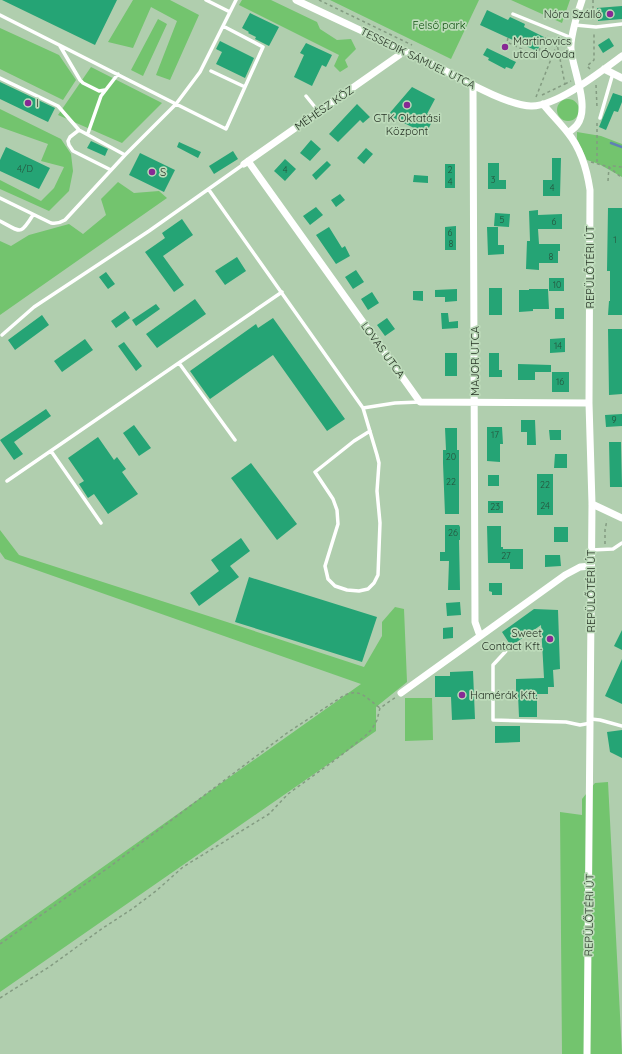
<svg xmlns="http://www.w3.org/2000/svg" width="622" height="1054" viewBox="0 0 622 1054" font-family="Quicksand,sans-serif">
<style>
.green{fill:#73c46e}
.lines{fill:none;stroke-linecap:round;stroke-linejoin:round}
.stream{stroke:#5f80b5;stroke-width:2.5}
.building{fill:#25a475}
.path{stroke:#839b81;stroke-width:1.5;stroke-dasharray:3 3;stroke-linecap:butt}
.lane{stroke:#fff;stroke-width:3.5}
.street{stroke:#fff;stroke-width:7}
.poi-dot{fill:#872994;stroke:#bddbba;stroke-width:1.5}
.labels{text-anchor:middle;stroke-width:3.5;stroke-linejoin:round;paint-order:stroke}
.number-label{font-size:9px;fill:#264f3a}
.poi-label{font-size:11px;fill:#273326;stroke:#bddbba;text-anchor:start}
.park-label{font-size:11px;fill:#0e4f0e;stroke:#bddbba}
.street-label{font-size:11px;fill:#273326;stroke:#bddbba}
</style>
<rect width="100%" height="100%" fill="#b0ceae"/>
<path class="green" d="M133,0H170L199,15L170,80L156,75L177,21L151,7L133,48L108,42Z
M242,0H271L317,22L320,29L337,40L351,39L356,49L345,60L348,67L340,72L334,66L339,55L239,5Z
M330,0H479L451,59Z
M511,0H570L562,23Z
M158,19L167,24L143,76L131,70Z
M0,28L59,55L76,80L63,100L0,69Z
M91,67L162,103L122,143L58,115Z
M557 110a11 11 0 1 1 22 0a11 11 0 1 1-22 0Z
M0,109L61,139L71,154L73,171L69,191L49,211L0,189V180L41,201L54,188L64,167L41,161L48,144L0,127Z
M577,132L601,136L622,144V177L599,164L587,160L577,139Z
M118,182L134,193L159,191L167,198L0,315V241L11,246L29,235L69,224L83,234L106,215L101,199Z
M0,530L19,555L230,623L364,667L382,636V622L395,607L404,609L407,682L376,707V731L0,992V940L361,684L5,559L0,552Z
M405,698H432L433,740L405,741Z
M608,782L622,1054H562L560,812L582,815V799L595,783Z"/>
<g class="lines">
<path class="stream" d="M611,143L622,147"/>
</g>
<path class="building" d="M2,0H117L95,45Z
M622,6V19L598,21L597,8Z
M487,10L508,20L510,17L525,24L524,27L544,37L537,51L480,25Z
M250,13L279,27L269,46L255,39L256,37L248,33L249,32L242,28Z
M609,38L614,46L603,53L598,45Z
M220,41L254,58L245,78L216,64L222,52L216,49Z
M306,43L332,55L326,67L322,65L312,86L294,77L304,55L300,53Z
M487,48L516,62L512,69L506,67L505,69L488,60L489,58L483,55Z
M0,82L55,108L48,122L0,99Z
M412,87L435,99L427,114L434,117L426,134L388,115Z
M613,93L622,96V102L618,112L614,111L606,130L599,127Z
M357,104L370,117L363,123L360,120L338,142L329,134Z
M311,140L321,149L310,161L300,153Z
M91,141L108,149L105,156L87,148Z
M179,142L201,152L198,158L177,147Z
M6,147L50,168L39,189L0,171V160Z
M366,148L373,154L364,164L357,158Z
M233,151L238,159L214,174L209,166Z
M140,153L175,170L164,192L129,175Z
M552,158H561L560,196H543V180H552Z
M285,159L296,169L285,181L274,171Z
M327,161L331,165L316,180L312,175Z
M488,163H499V180H506V189H488Z
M445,164H455V188H445Z
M414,175L428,176V183L413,182Z
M340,194L345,200L336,207L331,200Z
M316,207L323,215L310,225L303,216Z
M608,208H622V315H608L609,301H610V271H607Z
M538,210V215L562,214V229H538L539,244H560V251H558V263H539V270L526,269L527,241H530L529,211Z
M495,213L510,214L509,227L494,226Z
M182,219L193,235L163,256L184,285L174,292L145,252L165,238L162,233Z
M456,226V250H445V227Z
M329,227L342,248L345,246L350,256L336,264L316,235Z
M487,227H498V245H504V254L488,255Z
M237,257L246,271L225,285L215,271Z
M356,270L364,282L353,289L345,277Z
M106,272L115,284L108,289L99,277Z
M549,278H564V291H549Z
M489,288H502V315H489Z
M457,289V301L445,302V297H435V290Z
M529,289H548L549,309H533V311L519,312V290H529Z
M413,291H423V301L413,300Z
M372,292L379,303L368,310L361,299Z
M195,299L206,314L157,348L146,334Z
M156,304L160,309L136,326L132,320Z
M555,308H564V319H555Z
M125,311L130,318L116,328L111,321Z
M441,313H448L449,322L458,321V328L442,329Z
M42,315L49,325L15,350L8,340Z
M273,318L345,419L327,431L273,355L210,399L190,371L256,324L258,328Z
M387,318L395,329L385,336L377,325Z
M608,329H622V394L609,395Z
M565,338V352L550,353V339Z
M85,339L93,350L62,372L54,361Z
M124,342L142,366L136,371L118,346Z
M445,353H457V376H445Z
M489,353H499V370H502V377H489Z
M518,364L551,365V372H535V380H518Z
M552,372H569V392H552Z
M46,409L51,416L14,442L23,454L14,460L0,440Z
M622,414V426L606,427L605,415Z
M521,420H535L536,445H527V432H521Z
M134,425L151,448L139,456L123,433Z
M487,427H502L503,444H500V462L487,461Z
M445,428H457V450H459V514H445L443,463V450H446Z
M549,430H561V440H550Z
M98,437L114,460L117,457L126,469L122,472L138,494L108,514L94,494L88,498L79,484L84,481L68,458Z
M609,442H621L622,487H610Z
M555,454H567V468H554Z
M251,463L297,524L277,540L231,478Z
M537,474H553V515H537Z
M488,475H499V486H488Z
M488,501H503V513H488Z
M445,525H459L460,527V540H459L460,590H448L449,561H440V552H445Z
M487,526H501V547H503V549H523V569H510V563H488Z
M554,527H568V542H554Z
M241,538L250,551L230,566L239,577L199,606L190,593L219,571L211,560Z
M545,555H560L561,566L545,567Z
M249,577L377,617L362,662L235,622Z
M489,583H502V595H492V592L489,591Z
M460,602L461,615L447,616L446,603Z
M534,609L558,610L560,669L553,670L554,687H548V694H537V717H519L518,694H516V679L544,678L541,625L511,646L502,632Z
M453,627V638L443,639V628Z
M622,630V650L614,646Z
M622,659V704L605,696Z
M473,671L475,719L452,720L451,697H435V676H450V672Z
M495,726H520V742L495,743Z
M622,730V758L610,752L607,732Z"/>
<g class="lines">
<path class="path" d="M319,0L412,45
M593,0V20
M508,38L507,42L536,56L547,35
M590,69L587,66L594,60V32
M565,84L571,81
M596,85L597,107
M542,95L565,84L557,44
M536,97L559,39
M597,123V163
M591,162L609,167L622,178
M608,181L609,167L613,166L622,167
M605,544V530L607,520
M0,944L108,868L287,733L343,696C360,687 366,698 380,708
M0,998L49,967L103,928L132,909L156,891L183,867L269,814L288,794L339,757L365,736L372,729L377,720L380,708L396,697"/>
<path class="lane" d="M206,0L230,12
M513,14L572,38
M0,15L176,104L200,72L236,0
M575,25L596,27L622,24
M60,46L80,80L83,83L99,91L105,90
M211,71L245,87
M0,78L58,106L79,130L125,155
M306,96L319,112
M600,118L613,73
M79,130L70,137L68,141L69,145L73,151L111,170
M88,133L101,96L118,74
M209,190L363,408L395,403L420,402
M0,198L51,223C57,224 60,223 65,220L125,155L176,104L226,129L263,47L223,26
M0,221C21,232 20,236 33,215
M2,335L34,307L149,231L244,164
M179,363L235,440
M363,408L377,455L379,463L377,491L380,523L378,575L374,583L368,589L359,591L347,590L335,586L328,579L325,566L338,524L337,510L333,499L315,472L354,441L370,431
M51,451L101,523
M7,481L282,292
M591,550L613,549L622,543
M506,651L493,665V720L566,722L580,725L591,723
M591,719L600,720L622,726"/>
<path class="street" d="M296,0C342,22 389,43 434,65C456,76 509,107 532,106C559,105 600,72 622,56
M604,69L622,78
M473,85L475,622L480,636
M543,104C551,114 560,123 568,133C581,149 587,170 590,190L589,403L592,504L587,1054
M568,133C571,130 575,128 577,125C591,107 572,68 571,49C570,38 578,11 582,0
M248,161L420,402L589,403
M244,164L405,51
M592,504L622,518
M401,693L565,575L580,567L591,566"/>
</g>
<g class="poi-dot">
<circle cx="610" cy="14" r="4"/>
<circle cx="505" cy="47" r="4"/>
<circle cx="28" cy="103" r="4"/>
<circle cx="407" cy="105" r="4"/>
<circle cx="152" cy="172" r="4"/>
<circle cx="550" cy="639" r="4"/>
<circle cx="462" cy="695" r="4"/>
</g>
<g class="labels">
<g class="number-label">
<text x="25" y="172">4/D</text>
<text x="285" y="173">4</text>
<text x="450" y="173">2</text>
<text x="493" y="183">3</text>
<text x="450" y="185">4</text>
<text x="552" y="191">4</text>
<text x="502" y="223">5</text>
<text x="554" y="225">6</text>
<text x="450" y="236">6</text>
<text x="615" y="243">1</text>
<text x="451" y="247">8</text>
<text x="551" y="260">8</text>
<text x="557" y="288">10</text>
<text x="558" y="349">14</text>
<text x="560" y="385">16</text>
<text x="614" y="423">9</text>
<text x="495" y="438">17</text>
<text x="451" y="460">20</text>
<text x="451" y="485">22</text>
<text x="545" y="488">22</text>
<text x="545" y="509">24</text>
<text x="495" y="510">23</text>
<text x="453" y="536">26</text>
<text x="506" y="559">27</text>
</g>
<g class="poi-label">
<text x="602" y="18" text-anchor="end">Nóra Szálló</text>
<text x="513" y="45">Martinovics<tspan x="513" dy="13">utcai Óvoda</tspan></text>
<text x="36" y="107">I</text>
<text x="407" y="122" text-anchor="middle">GTK Oktatási<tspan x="407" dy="13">Központ</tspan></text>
<text x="160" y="176">S</text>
<text x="542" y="637" text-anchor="end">Sweet<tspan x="542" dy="13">Contact Kft.</tspan></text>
<text x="470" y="699">Hamérák Kft.</text>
</g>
<g class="park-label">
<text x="439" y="29">Felső park</text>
</g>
<g class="street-label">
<text transform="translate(418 58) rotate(26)" y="4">TESSEDIK SÁMUEL UTCA</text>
<text transform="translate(324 108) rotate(-35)" y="4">MÉHÉSZ KÖZ</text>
<text transform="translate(590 267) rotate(-90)" y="4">REPÜLŐTÉRI ÚT</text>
<text transform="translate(383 350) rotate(54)" y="4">LOVAS UTCA</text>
<text transform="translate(475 361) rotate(-90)" y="4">MAJOR UTCA</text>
<text transform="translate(591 591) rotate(-90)" y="4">REPÜLŐTÉRI ÚT</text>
<text transform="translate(589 915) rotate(-89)" y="4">REPÜLŐTÉRI ÚT</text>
</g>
</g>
</svg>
